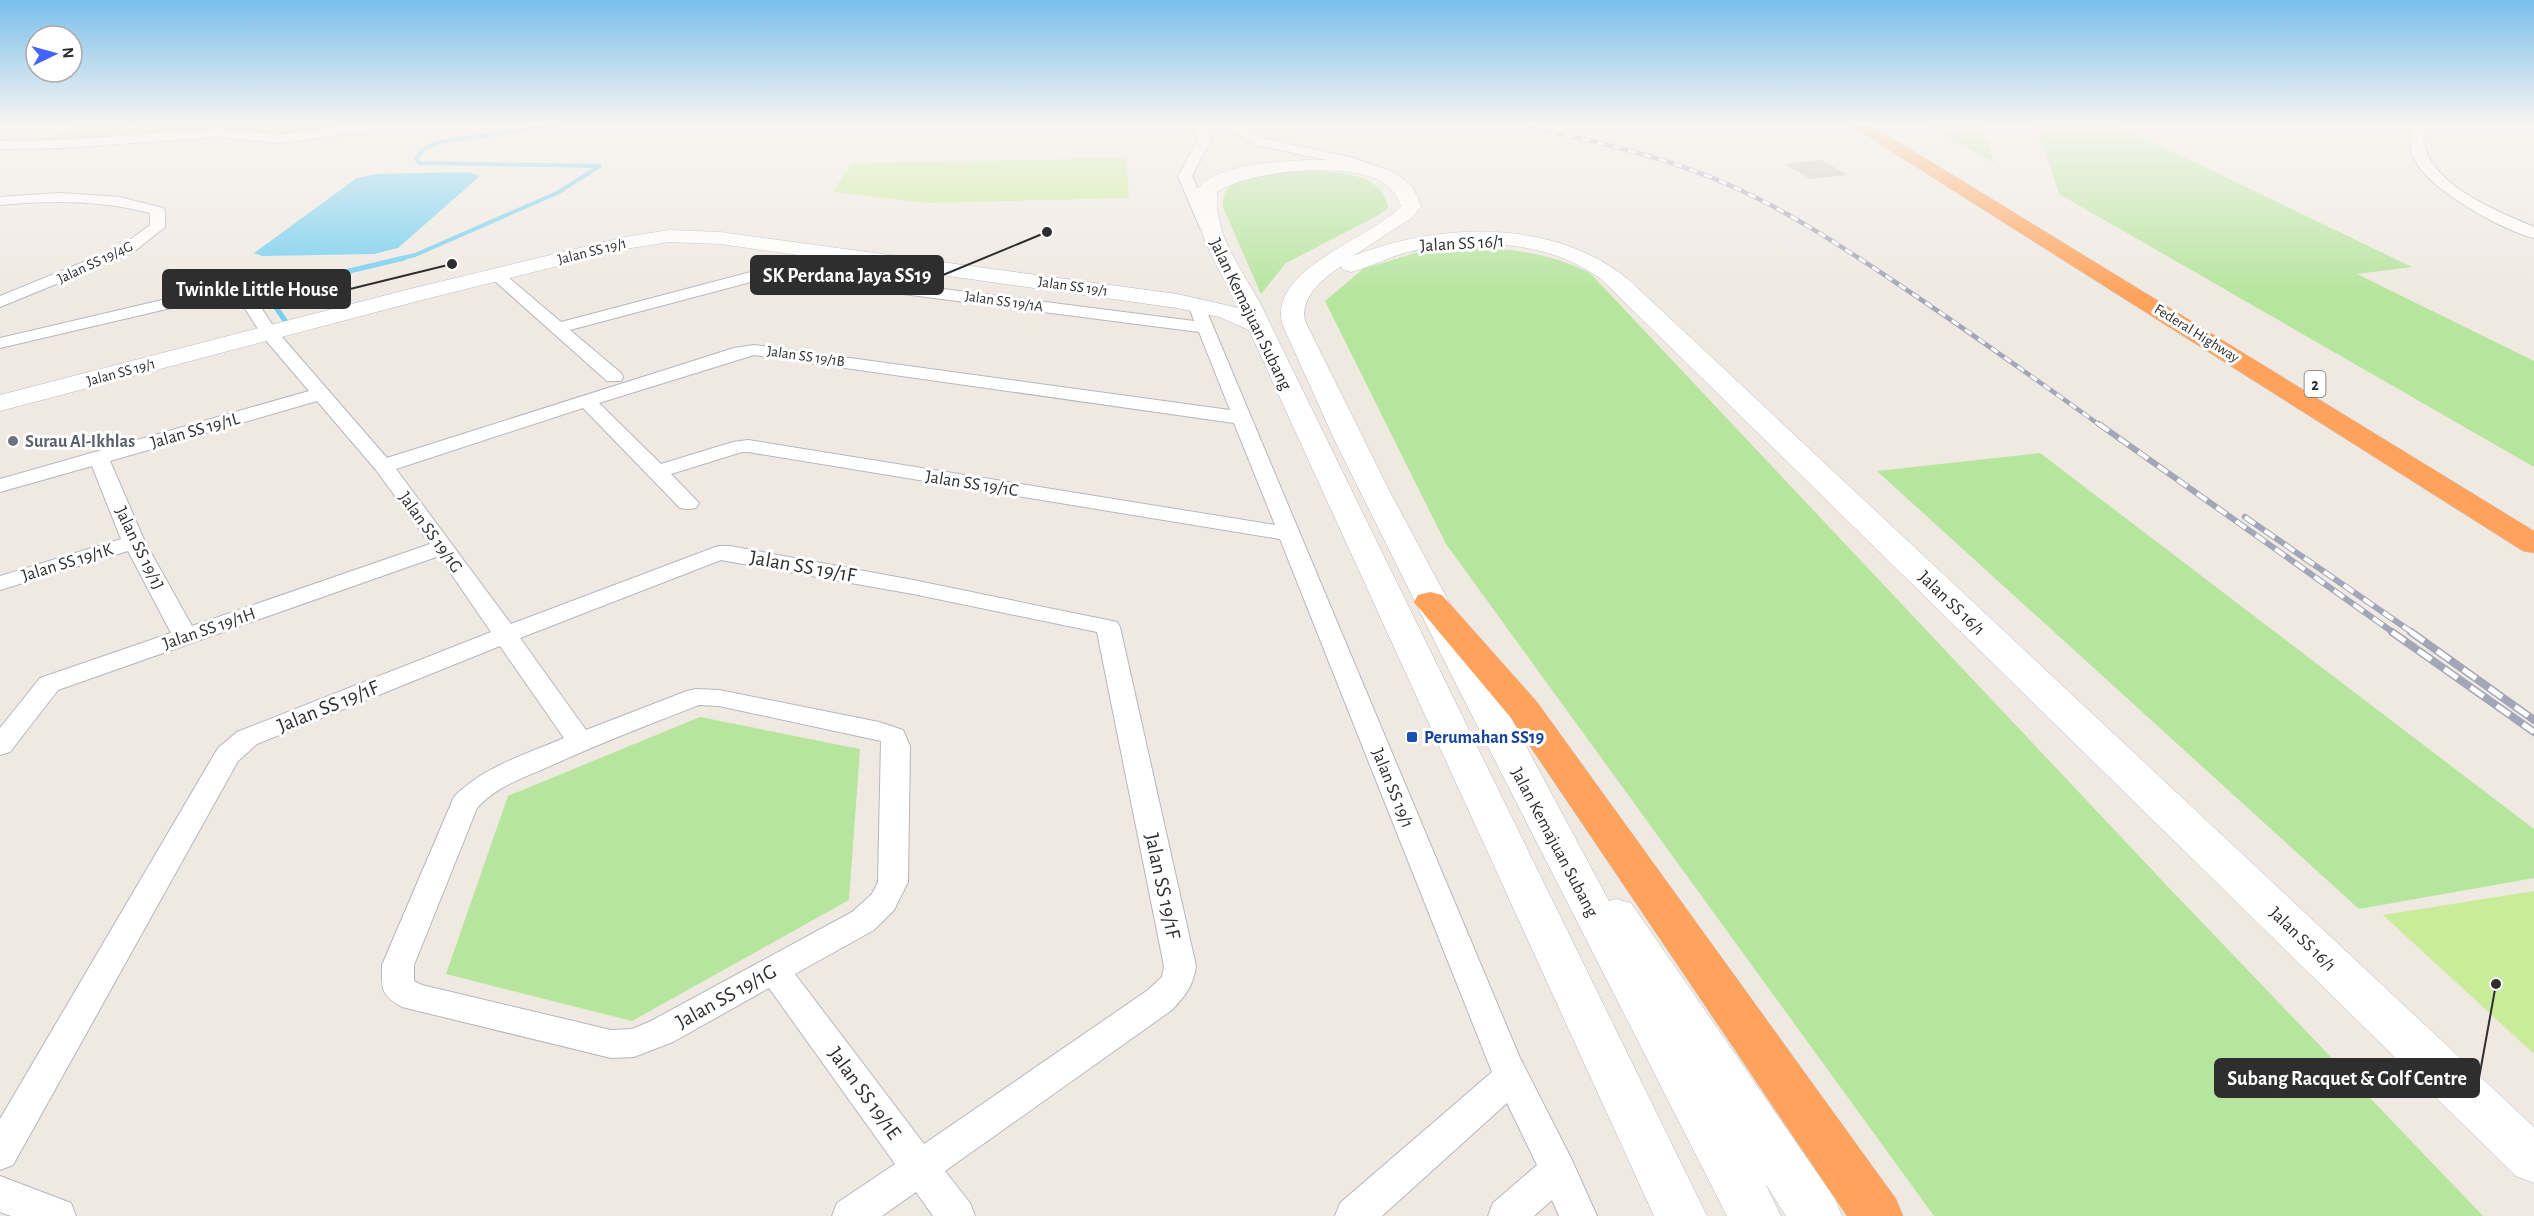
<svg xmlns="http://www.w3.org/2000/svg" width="2534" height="1216" viewBox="0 0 2534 1216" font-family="'Alegreya Sans',sans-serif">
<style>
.green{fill:#b6e59e}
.pitch{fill:#c9ec9a}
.water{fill:#75cff0}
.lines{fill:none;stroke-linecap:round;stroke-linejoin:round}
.stream-far1{stroke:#75cff0;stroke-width:4}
.stream{stroke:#75cff0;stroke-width:5}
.building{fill:#cbc7bf}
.street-casing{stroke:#b4b7c1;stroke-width:2}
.secondary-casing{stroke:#b4b7c1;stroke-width:1}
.highway-casing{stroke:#c9c9c9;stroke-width:1}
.street{fill:#fff;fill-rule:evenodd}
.secondary{fill:#fff;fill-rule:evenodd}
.highway{fill:#ffa35c;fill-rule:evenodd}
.rail-far2-casing{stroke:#a3a6b8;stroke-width:4.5}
.rail-far1-casing{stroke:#a3a6b8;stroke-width:6}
.rail-casing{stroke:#a3a6b8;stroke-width:8}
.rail-far2{stroke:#fff;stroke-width:3;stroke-dasharray:8;stroke-linecap:butt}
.rail-far1{stroke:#fff;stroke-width:4;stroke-dasharray:12;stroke-linecap:butt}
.rail{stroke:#fff;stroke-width:5;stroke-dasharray:16;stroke-linecap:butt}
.worship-dot{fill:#6b7280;stroke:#fff;stroke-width:2}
.transit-dot{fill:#1a4fb4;stroke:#fff;stroke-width:2}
.labels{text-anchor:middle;stroke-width:6;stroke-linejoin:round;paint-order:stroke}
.far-street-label{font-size:15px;fill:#2e2e2e;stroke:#fff}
.shield{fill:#fff;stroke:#6d6d6d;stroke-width:1.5}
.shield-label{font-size:16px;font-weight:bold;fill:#2e2e2e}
.street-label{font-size:18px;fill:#2e2e2e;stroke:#fff}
.worship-label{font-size:18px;font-weight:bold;fill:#5b616d;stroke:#fff;text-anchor:start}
.transit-label{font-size:18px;font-weight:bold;fill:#164399;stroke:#fff;text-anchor:start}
.near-street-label{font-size:21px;fill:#2e2e2e;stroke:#fff}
.leader{fill:none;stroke:#2e2e2e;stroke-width:2}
.callout-dot{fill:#2e2e2e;stroke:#fff;stroke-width:2}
.callout{fill:#2e2e2e;stroke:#2e2e2e;stroke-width:2}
.callout-label{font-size:20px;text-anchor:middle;font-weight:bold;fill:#fff}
</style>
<rect width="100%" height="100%" fill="#efe9e1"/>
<path class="green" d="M78,125H130L108,137L25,142L57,134Z
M136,125H378L284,137L235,130L115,137Z
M1926,125H1980L1995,163Z
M2033,125H2117L2412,267L2357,274L2534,361V467L2059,194L2044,146Z
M1295,171C1325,171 1384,169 1388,208L1377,216L1286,263L1261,294L1223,207C1223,203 1223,196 1225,193C1237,172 1275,173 1295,171Z
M1477,247C1520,250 1551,254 1590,273L2171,890L2483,1216H1934L1446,544L1325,301L1363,269L1421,251Z
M2040,453L2534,829V878L2359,909L1877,471Z
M700,717L860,749L849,900L632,1021L446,974L508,796Z"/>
<path class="pitch" d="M1126,158L1129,198L929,203L833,192L851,163Z
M2534,891V1054L2383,915Z"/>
<path class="water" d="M469,172L480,176L398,248L374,254L262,256L254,253L357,178L375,174Z"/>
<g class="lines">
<path class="stream-far1" d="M398,259L415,255L557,193L600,166L419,163L416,158L424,149L439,142L558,125"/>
<path class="stream" d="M286,322L266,293L273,289L404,258"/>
</g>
<path class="building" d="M1821,160L1848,175L1810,179L1784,164Z"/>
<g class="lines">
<g class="street-casing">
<path id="street" d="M356,125H393L387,129L279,143L217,137L63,148L0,149V141L63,140L217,129L279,135Z
M1190,125H1202L1211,139L1192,176L1216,228L1208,233L1200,228L1178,176L1199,139Z
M1223,125H1239L1265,139L1354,158L1385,170L1387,173L1380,177L1345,164L1256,145Z
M2420,125H2441L2423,132C2422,183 2495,210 2534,227V238C2502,230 2432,191 2416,162C2410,151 2410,142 2411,130Z
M60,193L119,197L163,208L165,211V227L132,253L0,307V296L120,247L150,225V213C101,200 51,200 0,205V197Z
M770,267L1194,321L1188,304L1196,299L1202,300L1520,1058L1571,1158L1597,1216H1559L1552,1200L1534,1216H1488L1493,1203L1537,1165L1507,1103L1382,1216H1335L1340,1203L1492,1072L1280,539L748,452H742L671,474L699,503L696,508L688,509L680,508L583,408L396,469L511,624L718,546H730L913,580L1117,622L1120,627L1196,966C1193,986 1186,995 1172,1010L945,1171L970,1203L975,1216H933L916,1192L882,1216H832L837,1203L895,1164L769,988L673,1042L634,1057L611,1058L402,1007C380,994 382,990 382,965L454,797C482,767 527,754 564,738L500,646L257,744L238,761L13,1165L0,1170V1119L218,748L237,732L491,632L439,556L58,690L10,752L0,755V728L40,678L171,633L128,551L0,590V576L121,539L92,466L0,492V479L309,391L263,337L235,293L0,348V338L239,282L245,284L276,330L387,458L734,348L754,345L1230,410L1199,332L770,277L570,330L621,373L623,377L621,381H607L488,275L496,270L502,272L561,322ZM754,355L1234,423L1275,525L748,440L733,442L661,464L599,403ZM317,401L376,470L430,544L192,626L145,542L110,461ZM721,560L913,594L1097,632L1164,966L1162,977L1148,990L924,1144L795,974L874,930L894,910L908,882L910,746L903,730L879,722L719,690L696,689L687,691L586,730L520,638ZM699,705L719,706L881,741L878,882L872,894L852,912L649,1022L632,1029L611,1030L422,985L414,981V965L477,808C495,787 523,778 548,767C598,744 648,725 699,705Z
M0,1176L71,1203L76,1216H11L0,1212Z"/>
</g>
<g class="secondary-casing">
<path id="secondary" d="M1305,160C1338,160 1385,159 1410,185C1415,190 1418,199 1421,206L1413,217L1353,256C1440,222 1554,218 1629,280L2534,1127V1183L2516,1176L1601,279C1547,239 1471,238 1408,252C1388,257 1371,267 1351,272L1343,270L1341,266C1323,279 1300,296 1305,321L1390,492L1609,901L1616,899L1631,903L1835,1199L1842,1216H1786L1765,1183L1781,1216H1727L1451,674L1335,441L1283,326C1265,269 1373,238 1401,206C1396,194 1392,188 1381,181C1346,162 1249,170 1217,192C1214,234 1239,266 1259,301L1707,1216H1654L1249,330L1219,317L1177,308L720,244L669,242L625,249L422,300L0,411V395L406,290L625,237L669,230L720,232L1177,294L1239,308C1221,269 1193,236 1197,190C1215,164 1276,162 1305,160Z"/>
</g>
<g class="highway-casing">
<path id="highway" d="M1850,125H1871L2534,531V553L2523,551Z
M1430,592L1442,595L1537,702L1896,1199L1903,1216H1847L1511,718L1414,602L1418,595Z"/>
</g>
<use href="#street" class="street"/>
<use href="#secondary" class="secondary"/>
<use href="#highway" class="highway"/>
<g class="rail-far2-casing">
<path id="rail-far2" d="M1519,125C1594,141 1670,157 1740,190C1788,212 1833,241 1877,270C1953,320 2027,373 2101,426"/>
</g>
<g class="rail-far1-casing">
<path id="rail-far1" d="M2099,424L2394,633
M2245,517L2413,633"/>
</g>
<g class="rail-casing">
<path id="rail" d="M2392,632L2534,732
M2411,632L2534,720"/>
</g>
<use href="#rail-far2" class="rail-far2"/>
<use href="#rail-far1" class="rail-far1"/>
<use href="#rail" class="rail"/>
</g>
<linearGradient id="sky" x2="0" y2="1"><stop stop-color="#7abfeb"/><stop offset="0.42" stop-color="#f8f5f2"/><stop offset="1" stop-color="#f8f5f2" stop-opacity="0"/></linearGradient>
<rect width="2534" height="295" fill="url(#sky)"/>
<circle class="worship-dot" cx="13" cy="441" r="6"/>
<rect class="transit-dot" x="1406" y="731" width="12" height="12" rx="3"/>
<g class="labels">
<g class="far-street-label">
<text transform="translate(592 251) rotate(-14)" y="5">Jalan SS 19/1</text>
<text transform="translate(95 262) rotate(-25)" y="5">Jalan SS 19/4G</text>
<text transform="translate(1073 286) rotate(8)" y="5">Jalan SS 19/1</text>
<text transform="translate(1004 301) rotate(8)" y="5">Jalan SS 19/1A</text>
<text transform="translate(2197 333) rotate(32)" y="5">Federal Highway</text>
<text transform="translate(806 356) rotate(8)" y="5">Jalan SS 19/1B</text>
<text transform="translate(121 372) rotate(-15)" y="5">Jalan SS 19/1</text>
</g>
<rect class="shield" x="2304.5" y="371" width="21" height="26" rx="4.5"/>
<g class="shield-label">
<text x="2315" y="390">2</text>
</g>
<g class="street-label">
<text transform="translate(1462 243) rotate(-3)" y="6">Jalan SS 16/1</text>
<text transform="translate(1251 314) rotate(64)" y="6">Jalan Kemajuan Subang</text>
<text transform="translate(195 430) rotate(-16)" y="6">Jalan SS 19/1L</text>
<text transform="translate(972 483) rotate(9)" y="6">Jalan SS 19/1C</text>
<text transform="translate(431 532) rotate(54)" y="6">Jalan SS 19/1G</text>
<text transform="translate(140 548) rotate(64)" y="6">Jalan SS 19/1J</text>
<text transform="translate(67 562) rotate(-17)" y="6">Jalan SS 19/1K</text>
<text transform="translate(1952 603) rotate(44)" y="6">Jalan SS 16/1</text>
<text transform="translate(209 628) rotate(-19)" y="6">Jalan SS 19/1H</text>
<text transform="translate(1393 788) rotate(68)" y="6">Jalan SS 19/1</text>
<text transform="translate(1555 842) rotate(62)" y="6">Jalan Kemajuan Subang</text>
<text transform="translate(2303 939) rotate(44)" y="6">Jalan SS 16/1</text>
</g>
<g class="worship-label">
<text x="25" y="447">Surau Al-Ikhlas</text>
</g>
<g class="transit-label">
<text x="1424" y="743">Perumahan SS19</text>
</g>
<g class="near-street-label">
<text transform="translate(803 566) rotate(10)" y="7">Jalan SS 19/1F</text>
<text transform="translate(328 706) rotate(-22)" y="7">Jalan SS 19/1F</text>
<text transform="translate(1163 886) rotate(78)" y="7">Jalan SS 19/1F</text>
<text transform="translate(726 996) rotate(-29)" y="7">Jalan SS 19/1G</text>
<text transform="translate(865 1093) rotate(54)" y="7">Jalan SS 19/1E</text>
</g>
</g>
<path class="leader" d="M1047 232L943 275M452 264L350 289M2496 984L2479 1078"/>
<g class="callout-dot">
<circle cx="1047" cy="232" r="6"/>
<circle cx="452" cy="264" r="6"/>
<circle cx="2496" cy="984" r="6"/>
</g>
<g class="callout">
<rect x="751" y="256" width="192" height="38" rx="6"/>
<rect x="163" y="270" width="187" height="38" rx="6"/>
<rect x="2215" y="1059" width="264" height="38" rx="6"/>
</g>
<g class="callout-label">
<text x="847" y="282">SK Perdana Jaya SS19</text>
<text x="257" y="296">Twinkle Little House</text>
<text x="2347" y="1085">Subang Racquet &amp; Golf Centre</text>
</g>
<g transform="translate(54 54) rotate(85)"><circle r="28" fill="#ffffff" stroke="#ababab" stroke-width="1.5"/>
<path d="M0-4.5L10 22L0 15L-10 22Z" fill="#4264fb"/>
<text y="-9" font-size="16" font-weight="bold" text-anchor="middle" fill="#2e2e2e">N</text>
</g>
</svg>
